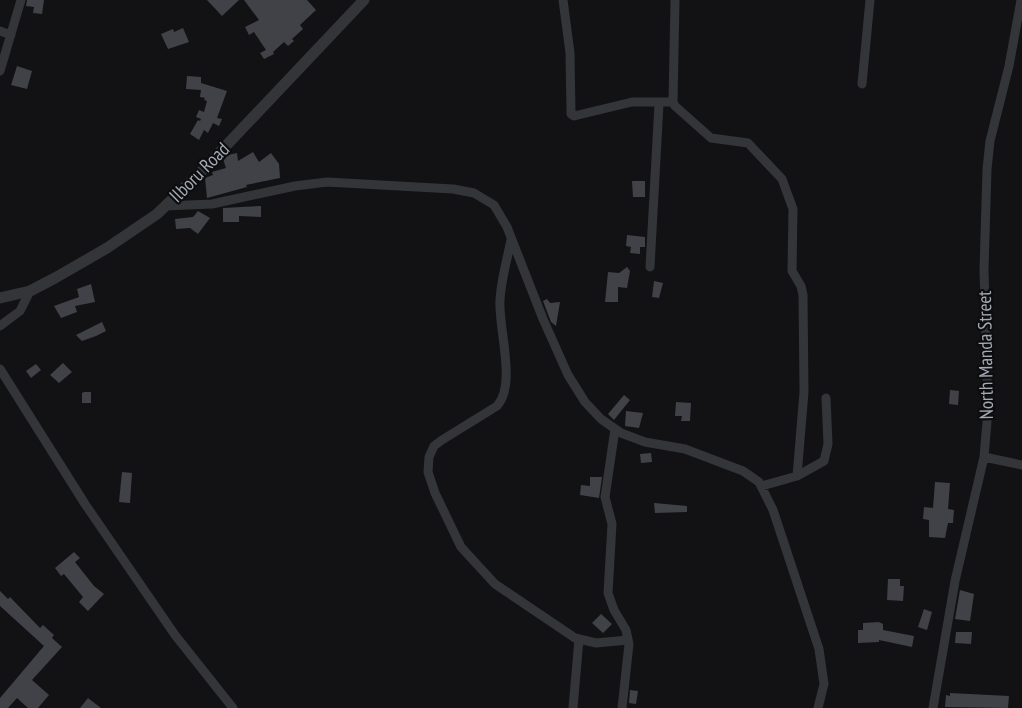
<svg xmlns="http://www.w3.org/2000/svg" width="1022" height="708" viewBox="0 0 1022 708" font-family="'PT Sans Narrow',sans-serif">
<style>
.building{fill:#414247}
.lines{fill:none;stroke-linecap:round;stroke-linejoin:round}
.minor{stroke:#333539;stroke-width:9}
.tertiary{stroke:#333539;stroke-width:11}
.labels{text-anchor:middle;stroke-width:4.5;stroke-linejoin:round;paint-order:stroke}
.street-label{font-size:19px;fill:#a4aab4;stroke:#0d0d0f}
</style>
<rect width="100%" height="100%" fill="#121214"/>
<path class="building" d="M27,0H44L42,14L33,13L34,7L26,6Z
M207,0H239L222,16Z
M244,0H307L316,10L300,25L303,29L292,39L294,41L288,46L284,42L273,52L274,54L264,59L260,53L266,50L254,32L249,35L245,27L259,20Z
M183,28L189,42L168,49L161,34L173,29L174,32Z
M17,66L32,71L27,89L11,85Z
M187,76L201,77V83L227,91L217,118L222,119L219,126L213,123L208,133L204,130L199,140L190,134L198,120L200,121L201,119L196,117L199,110L204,112L207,101L204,100L205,98L200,97L201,90L186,89Z
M253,152L259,162L271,153L279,164L280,178L246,185L247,187L207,198L205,178L213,175L212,172L226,168L223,159L228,155L237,153L238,161Z
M632,181H645V197H633Z
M261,206V217L239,216V222H223V208Z
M198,211L210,218L198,234L190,228L176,229L175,219L193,217Z
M627,235L645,237V247H640V254L630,253L631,247L626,246Z
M627,267L630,271L627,288L618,287V302H605L608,272L619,273Z
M654,281L663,283L659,298L652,297Z
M91,284L95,302L75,306L77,312L61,318L54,306L79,297L77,289Z
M547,299L550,303L560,302L556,326L551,322L543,301Z
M102,322L106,331L96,336L82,341L76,335Z
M63,363L72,372L59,383L50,375Z
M36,364L41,370L31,378L26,371Z
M950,390L959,391L958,405L949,404Z
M84,392H91V403H82V393Z
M624,395L630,400L614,420L608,414Z
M676,402L691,403L690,421H681L682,416H675Z
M626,411L643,413L639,428L625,426Z
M651,453L652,462L641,463L640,454Z
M122,472L132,473L130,503L119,502Z
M590,477H602L599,498L580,495L581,485L590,486Z
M935,482L950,483L948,509L954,510L953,523H948L945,538L929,537V520L923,519L924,507L933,508Z
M654,503L687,506V512L655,513Z
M74,552L80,558L75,562L94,586L104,594L88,611L79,602L83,597L64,574L61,576L55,568Z
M888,579H900V586H904L903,601L887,600Z
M960,590L974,594L970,621L955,619Z
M0,591L8,599L10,597L40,628L43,625L54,635L52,638L62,647L32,680L49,695L38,708H28L17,698L8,708H0V698L44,646L0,606Z
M924,609L932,612L927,630L918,627Z
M601,614L612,624L603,633L592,623Z
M879,622L883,624V630L914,636L912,647L879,640V642L858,643V630H863V623Z
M956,632H972L971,644L955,643Z
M630,690L638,691L636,704L629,703Z
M950,693L1009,696L1008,708L945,707L946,695L950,696Z
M88,698L101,708H80Z"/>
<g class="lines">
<path class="minor" d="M563,0L570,53L571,114L574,116L632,102H673
M675,0L673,102L675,106L711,138L748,143L782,179L793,209L792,271L801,286L803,295L804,392L797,476
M0,31L11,35
M0,71L21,0
M862,84L870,0
M165,206L212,204L295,186L327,182L453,189L474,193L494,205L507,227L543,319L568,375L585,402L601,419L621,433L645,442L685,449L743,471L759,482L773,510L819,649L824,684L818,708
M511,240C507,260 501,280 500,300C498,328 517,384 497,406L442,440L434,446L429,457L428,472L435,493L461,547L495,584L575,638L596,643L628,640
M650,267L659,104
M0,326L20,311L30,291
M0,369L85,504L175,635L233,708
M615,429L605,497L612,524L608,593L614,610L626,630L629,644L622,708
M984,457L1022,465
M762,486L797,476L824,461L828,444L826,398
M573,708L579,639
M933,708L955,581L984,457L988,410L984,270L987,169L990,141L1009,66L1021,0"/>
<path class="tertiary" d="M0,298L30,291L55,278L107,248L157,214L204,169L364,0"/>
</g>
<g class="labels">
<g class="street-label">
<text transform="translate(199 172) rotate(-45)" y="7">Ilboru Road</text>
<text transform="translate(985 355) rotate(-91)" y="7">North Manda Street</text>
</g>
</g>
</svg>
